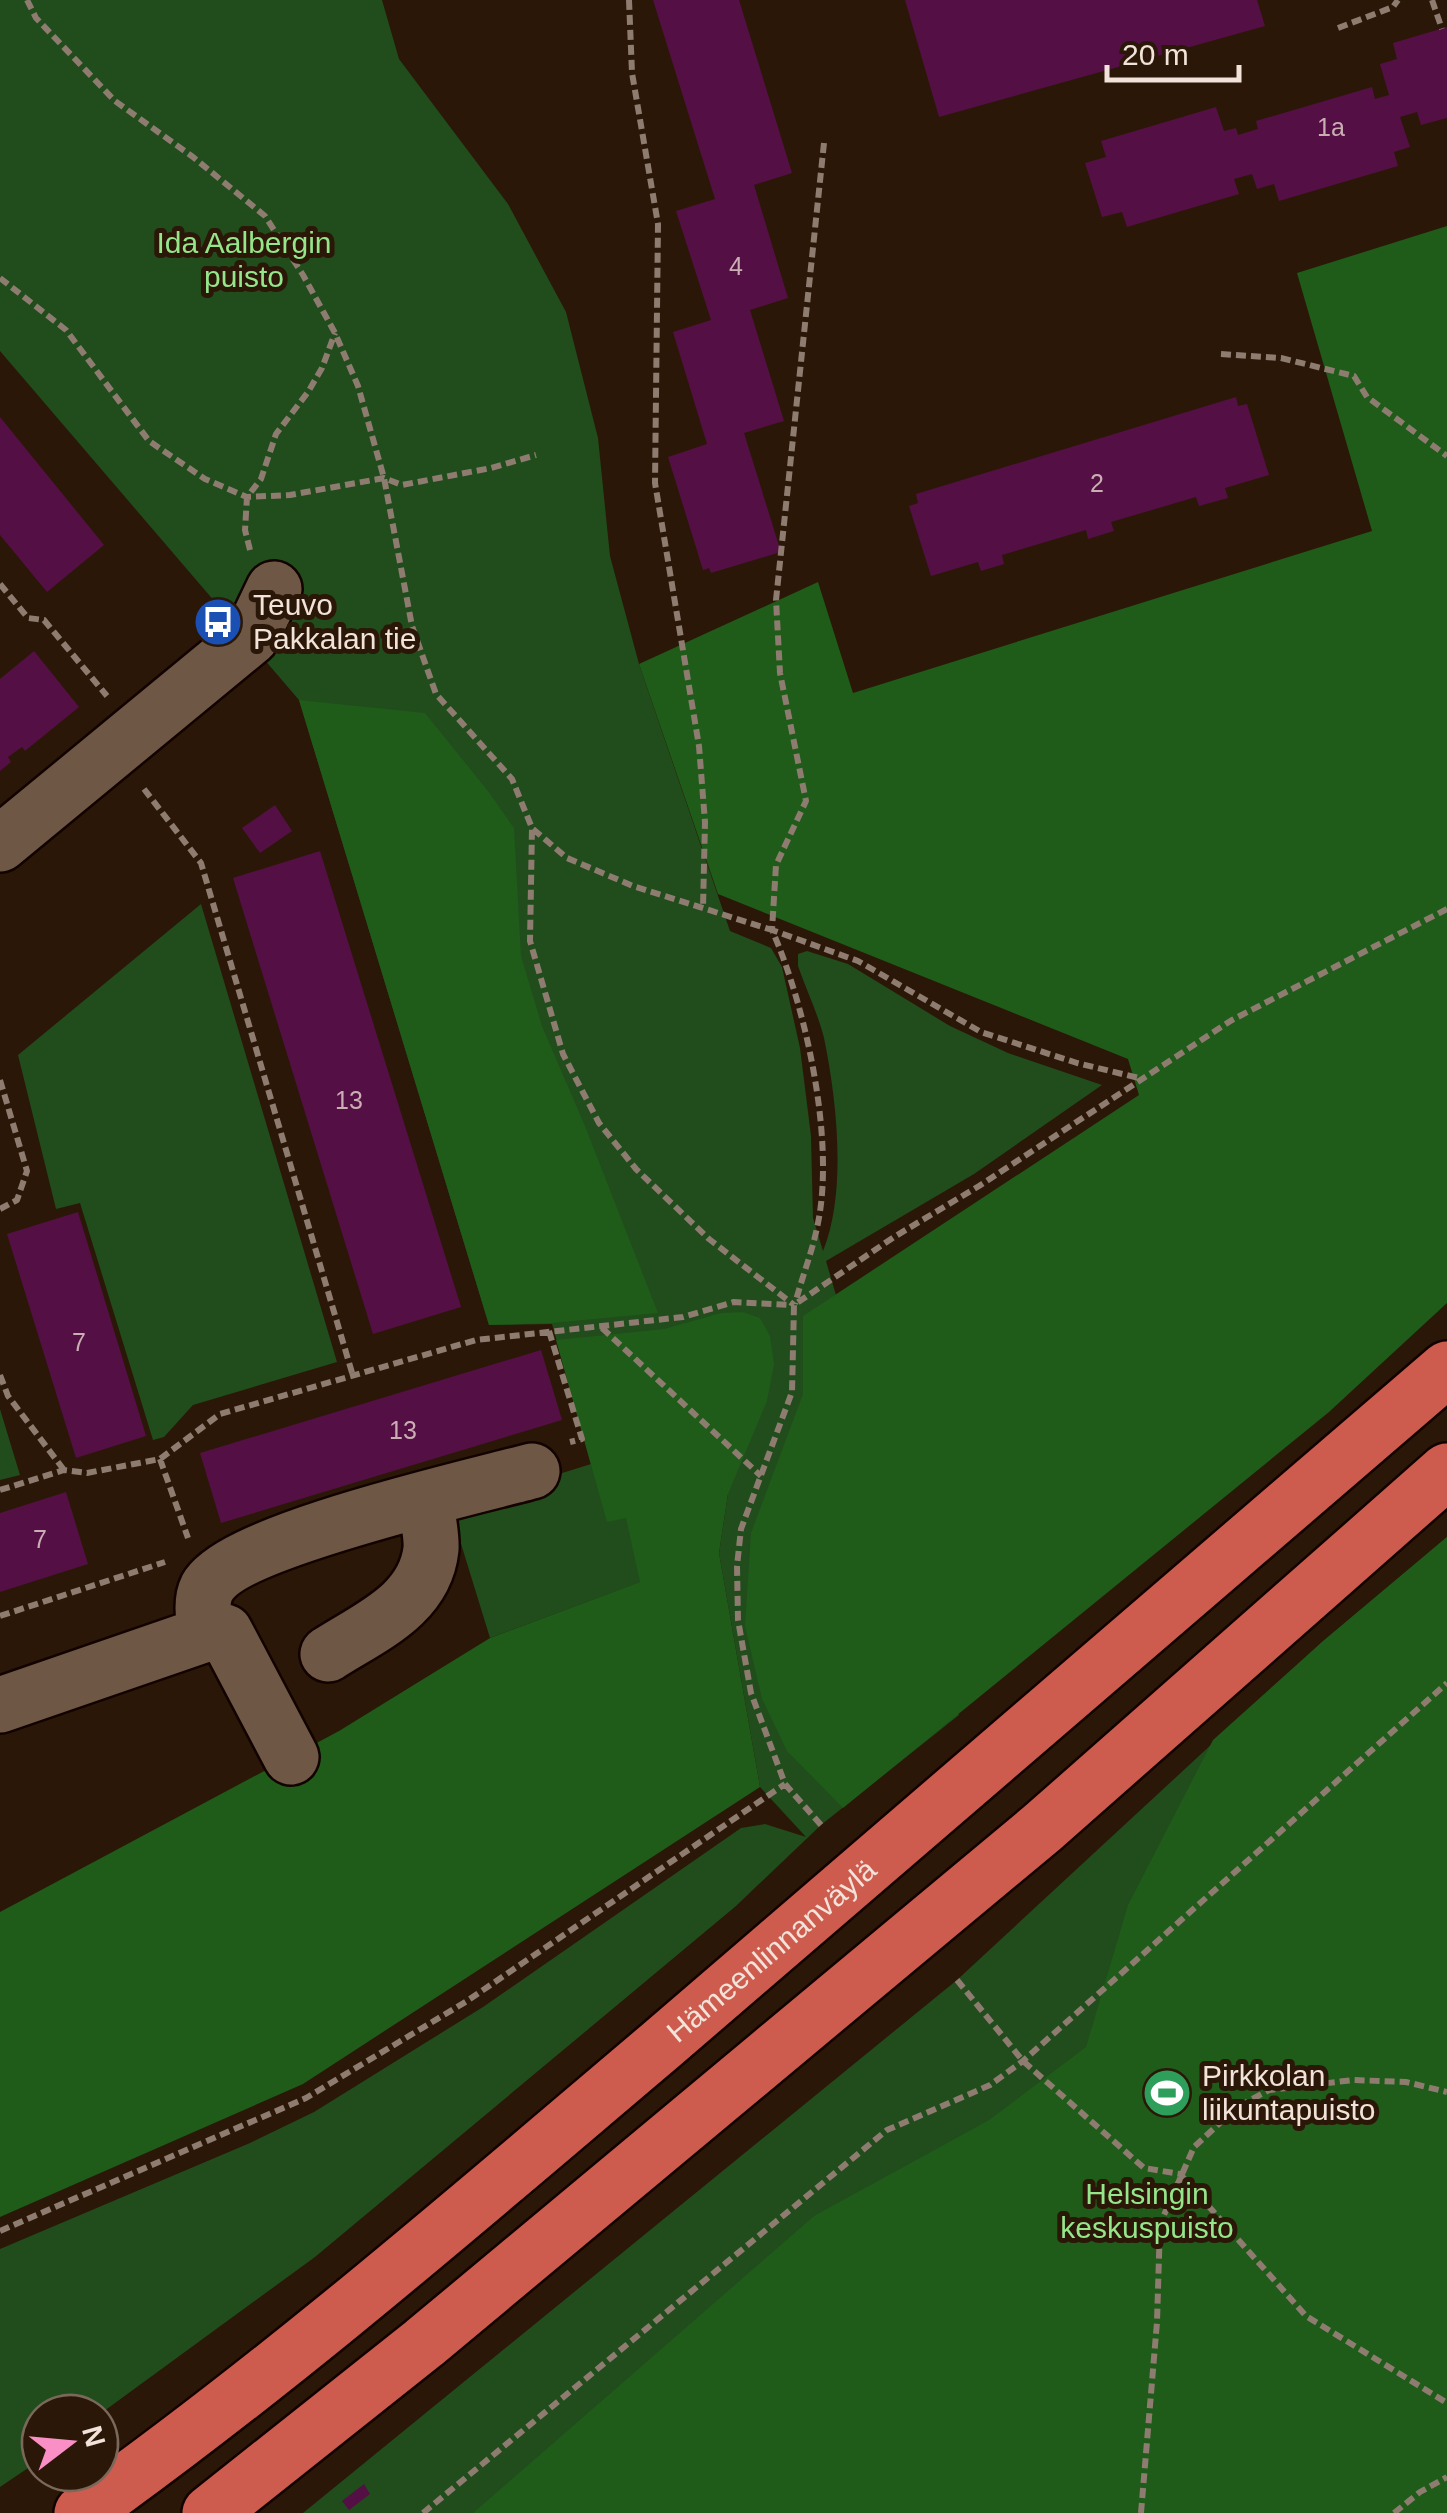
<svg xmlns="http://www.w3.org/2000/svg" width="1447" height="2513" viewBox="0 0 1447 2513" font-family="Arial,sans-serif">
<style>
.green{fill:#214c1c}
.forest{fill:#1f5b19}
.building{fill:#541044}
.lines{fill:none;stroke-linecap:round;stroke-linejoin:round}
.minor-casing{stroke:#120300;stroke-width:60}
.highway-casing{stroke:#120300;stroke-width:60}
.path{stroke:#8d7c6f;stroke-width:6;stroke-dasharray:10 5;stroke-linecap:butt}
.minor{stroke:#6e5745;stroke-width:55}
.highway{stroke:#cd5c4f;stroke-width:55}
.labels{text-anchor:middle;stroke-width:10;stroke-linejoin:round;paint-order:stroke}
.number-label{font-size:25px;fill:#caaeb4}
.park-label{font-size:30px;fill:#95e58b;stroke:#2b1707}
.poi-label{font-size:30px;fill:#f1e3d9;stroke:#2b1707;text-anchor:start}
.street-label{font-size:30px;fill:#f1e3d9;stroke:#2b1707}
</style>
<rect width="100%" height="100%" fill="#2b1707"/>
<path class="green" d="M0,0H382L399,59L508,204L566,312L598,438L610,556L639,664L730,931L771,948L782,967L800,1048L811,1136L813,1218L823,1251C847,1192 837,1101 824,1038C818,1014 806,989 798,966V954L807,951L848,964L950,1026L1008,1053L1102,1085L974,1174L826,1261L959,1715L821,1825L736,1906L315,2257L100,2414L40,2413V2460L0,2487V2249L250,2143L314,2112L483,2007L741,1828L765,1824L806,1837L760,1787L719,1553L728,1494L627,1519L641,1582L490,1638L450,1508L591,1464L552,1324L489,1325L299,700L0,351Z
M201,904L337,1362L193,1405L164,1437L153,1440L80,1203L56,1209L18,1055Z
M0,1409L20,1475L0,1480Z
M1447,1537V2513H303L957,1980L1322,1642Z"/>
<path class="forest" d="M1447,226V1303L1329,1412L843,1808L787,1751L762,1699L745,1626L751,1533L803,1394V1316L1139,1095L1128,1059L718,894L639,664L818,582L853,693L1372,531L1297,273Z
M299,700L425,713L488,791L514,828L521,956L542,1026L585,1126L658,1313L552,1323L489,1325Z
M743,1312L760,1318L770,1336L774,1364L767,1401L728,1494L719,1553L760,1787L303,2084L0,2217V1912L339,1731L490,1638L640,1582L626,1518L607,1522L556,1340L664,1329L721,1313Z
M1447,1537V2513H473L814,2216L989,2120L1086,2047L1128,1905L1213,1740L1322,1642Z"/>
<path class="building" d="M653,0H739L792,173L754,185L788,298L750,310L784,421L744,433L781,552L711,573L709,568L703,570L668,457L707,444L673,332L711,320L676,211L715,199Z
M905,0H1257L1265,26L939,117Z
M1447,27V118L1421,125L1417,112L1400,117L1410,147L1394,152L1398,166L1279,201L1274,184L1257,189L1252,174L1234,179L1239,194L1127,227L1122,212L1102,217L1085,163L1106,157L1101,141L1216,107L1224,131L1236,128L1238,135L1258,129L1256,121L1372,87L1375,99L1389,95L1380,64L1397,59L1393,43Z
M1236,397L1238,406L1247,404L1269,475L1225,488L1228,498L1199,506L1196,497L1111,522L1114,531L1088,539L1086,530L1002,555L1004,564L981,571L978,562L931,576L909,506L918,503L916,494Z
M0,417L104,545L47,592L0,535Z
M34,651L79,707L25,751L22,747L8,757L11,762L0,771V679Z
M275,805L292,831L260,853L242,828Z
M320,851L461,1307L373,1334L233,878Z
M78,1212L146,1436L76,1458L7,1234Z
M541,1350L562,1420L221,1523L200,1453Z
M66,1492L88,1564L0,1592V1513Z
M364,2484L370,2494L349,2510L342,2501Z"/>
<g class="lines">
<g class="minor-casing">
<path id="minor" d="M0,844L251,637L274,589
M206,1634C204,1620 200,1602 207,1588C232,1541 473,1487 532,1471
M328,1654C370,1627 425,1605 431,1549C432,1534 427,1516 426,1501
M0,1705L206,1634L225,1632L291,1757"/>
</g>
<g class="highway-casing">
<g id="highway">
<path id="s1" d="M82,2513C284,2369 471,2206 660,2046C924,1822 1186,1596 1447,1369"/>
<path d="M210,2513L424,2343L1042,1828L1447,1471"/>
</g>
</g>
<path class="path" d="M27,0L36,18L115,101L193,157L265,216L303,275L335,333L358,386L384,478L412,626L436,694L512,779L532,828L530,941L563,1054L599,1123L636,1169L709,1239L794,1305
M629,0L632,73L658,224L655,483L699,746L705,822L703,908
M1432,0L1442,29
M1338,28L1393,7L1398,0
M824,143L776,600L780,673L806,801L776,865L772,930L858,961L981,1032L1077,1063L1139,1078
M0,278L66,330L149,441L205,479L247,497L290,495L384,478L402,485L491,468L536,455
M1221,354L1281,358L1354,376L1367,397L1447,456
M250,550L245,530L247,497L261,479L276,434L308,392L322,368L335,333
M0,584L28,618L44,620L107,696
M144,789L201,863L353,1376
M533,829L567,858L633,886L772,930C806,1007 835,1140 818,1223C813,1250 802,1277 795,1304
M0,1080L27,1171L17,1200L0,1209
M602,1328L761,1476
M549,1331L582,1439L570,1442
M0,1375L8,1396L64,1470
M160,1459L188,1538
M0,1490L64,1470L87,1473L160,1459L220,1414L476,1340L683,1317L734,1302L793,1305
M0,1616L165,1562
M821,1825L785,1784L751,1693L738,1620L737,1566L741,1529L792,1392L794,1305L894,1237L979,1186L1232,1020L1447,909
M957,1980L1023,2061L1144,2168L1180,2174L1306,2316L1447,2403
M0,2231L306,2098L467,2001L785,1784
M423,2513L887,2130L990,2085L1023,2061L1447,1683
M1141,2513L1157,2322L1160,2224L1194,2147L1236,2108L1269,2090L1353,2080L1406,2082L1447,2092
M1394,2513L1420,2492L1447,2477"/>
<use href="#minor" class="minor"/>
<use href="#highway" class="highway"/>
</g>
<defs>
<g id="bus-disc" transform="scale(2.5)"><circle r="9.5" fill="#1a4fb4" stroke="#2b1707"/><path d="M-5-6H5V4H4V6H2V4H-2V6H-4V4H-5ZM-3.5-4V0h7V-4ZM-3.5 1.2v1.5H-2V1.2ZM2 1.2v1.5H3.5V1.2Z" fill="#fff"/></g>
<g id="stadium-disc" transform="scale(2.5)"><circle r="9.5" fill="#2e9e5b" stroke="#2b1707"/><path d="M0-5a6.5 5 0 1 0 0 10a6.5 5 0 1 0 0-10ZM-3.5-1.8h7v3.6h-7Z" fill="#fff"/></g>
</defs>
<g fill-rule="evenodd">
<use href="#bus-disc" x="218" y="622"/>
<use href="#stadium-disc" x="1167" y="2093"/>
</g>
<g class="labels">
<g class="number-label">
<text x="1331" y="136">1a</text>
<text x="736" y="275">4</text>
<text x="1097" y="492">2</text>
<text x="349" y="1109">13</text>
<text x="79" y="1351">7</text>
<text x="403" y="1439">13</text>
<text x="40" y="1548">7</text>
</g>
<g class="park-label">
<text x="244" y="253">Ida Aalbergin<tspan x="244" dy="34">puisto</tspan></text>
<text x="1147" y="2204">Helsingin<tspan x="1147" dy="34">keskuspuisto</tspan></text>
</g>
<g class="poi-label">
<text x="253" y="615">Teuvo<tspan x="253" dy="34">Pakkalan tie</tspan></text>
<text x="1202" y="2086">Pirkkolan<tspan x="1202" dy="34">liikuntapuisto</tspan></text>
</g>
<g class="street-label">
<text dy="10" stroke="none"><textPath href="#s1" startOffset="890">Hämeenlinnanväylä</textPath></text>
</g>
</g>
<g transform="translate(70 2443) rotate(74)"><circle r="48" fill="#2b1707" stroke="#7a695b" stroke-width="2.5"/>
<path d="M0-8L18 38L0 25L-18 38Z" fill="#fa8fc6"/>
<text y="-15" font-size="28" font-weight="bold" text-anchor="middle" fill="#f1e3d9">N</text>
</g>
<path d="M1107 65v15h132v-15" fill="none" stroke="#f1e3d9" stroke-width="5"/>
<text x="1122" y="65" font-size="30" fill="#f1e3d9" stroke="#2b1707" stroke-width="8" paint-order="stroke">20 m</text>
</svg>
